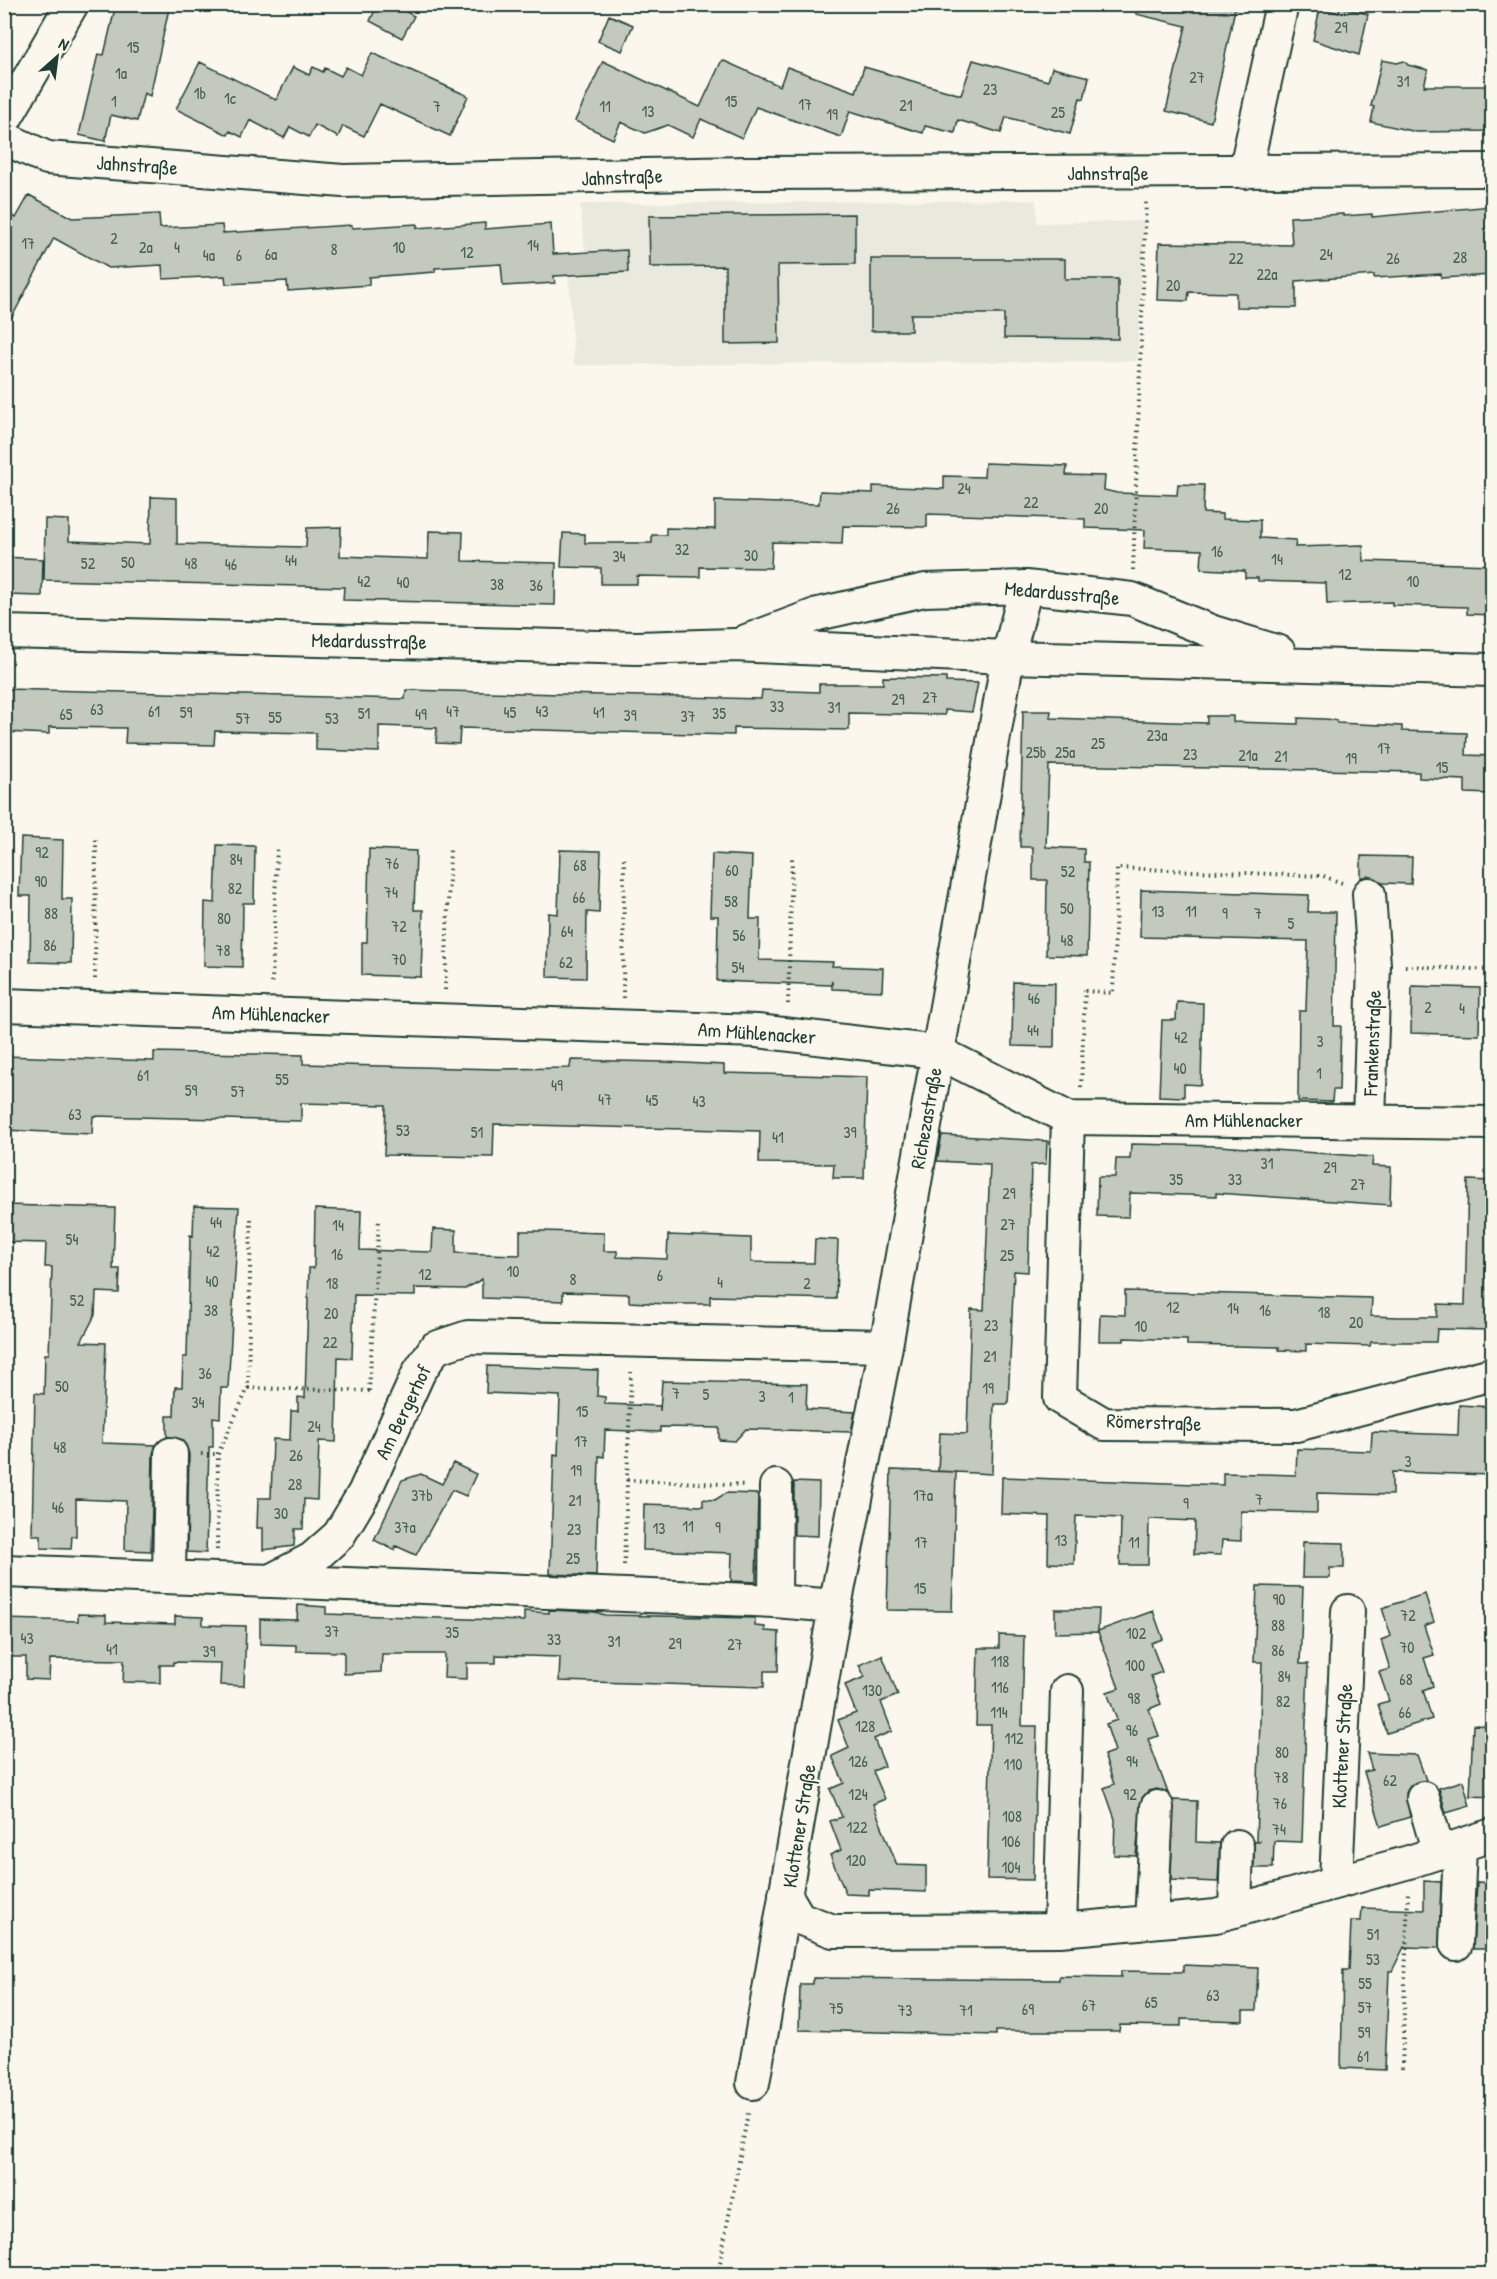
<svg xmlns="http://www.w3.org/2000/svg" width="1497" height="2279" viewBox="0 0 1497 2279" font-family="'Patrick Hand',sans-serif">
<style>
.built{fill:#eae9de}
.building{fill:#c4c9be;stroke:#1f3d34;stroke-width:1.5}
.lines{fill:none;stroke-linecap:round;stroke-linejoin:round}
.minor-casing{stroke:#1f3d34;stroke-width:36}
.path{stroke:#1f3d34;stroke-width:4;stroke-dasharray:1.5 4.5;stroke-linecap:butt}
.minor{stroke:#fbf7ec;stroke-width:32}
.labels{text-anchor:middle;stroke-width:5;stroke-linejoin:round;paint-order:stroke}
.number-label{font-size:16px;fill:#486056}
.street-label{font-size:20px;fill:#1f3d34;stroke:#fbf7ec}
</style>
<rect width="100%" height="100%" fill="#fbf7ec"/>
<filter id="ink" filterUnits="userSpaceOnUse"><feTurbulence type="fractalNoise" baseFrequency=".0167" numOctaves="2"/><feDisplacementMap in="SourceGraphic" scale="12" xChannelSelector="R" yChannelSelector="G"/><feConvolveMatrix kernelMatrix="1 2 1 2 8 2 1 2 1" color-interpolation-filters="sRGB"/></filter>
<g filter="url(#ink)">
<path class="built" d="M1036,200L1037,223L1144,221L1137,361L574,365L569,278L588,276L580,204Z"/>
<path class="building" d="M116,4H170L150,96L144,93L137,121L111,115L105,141L79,135L98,54L104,55Z
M378,4H392L414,16L402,38L370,21Z
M1137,4H1236L1211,122L1166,111L1186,26L1136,14Z
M1340,7L1368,14L1359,55L1313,40L1320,8L1339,13Z
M609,15L633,25L622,51L598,41Z
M372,53L468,96L450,136L380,104L364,136L343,126L338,137L315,125L309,137L290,127L284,138L250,120L242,137L230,131L228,135L176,109L200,62L276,100L293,67L309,75L313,67L323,72L325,68L341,76L346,67L361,75Z
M722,60L780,86L787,67L856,92L864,67L961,95L973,60L1048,81L1052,68L1089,77L1084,99L1080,98L1070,134L1006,117L1001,133L958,120L955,133L925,126L923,133L850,111L841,137L756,107L742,138L701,119L693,137L668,125L645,133L621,122L613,139L575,121L603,61L700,107Z
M1382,60L1397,63L1404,61L1408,65L1428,70L1424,86H1492V131L1417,132L1371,122L1374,107L1371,106Z
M29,195L72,218L159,214L160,228L222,225L223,233L352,225V228L417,224V228L485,223V229L551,224L553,254L627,250L628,272L554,276L555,283L503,286L501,264L435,268V272L369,277V285L288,291L287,281L226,284L225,276L163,279L162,265L108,268L54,238L4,332V228L11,215L16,218Z
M1492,206V275L1441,278V274L1374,278V275L1296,281V308L1236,307V293L1189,292L1188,301L1157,300L1159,243L1292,245L1290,217L1343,214V216L1372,214V217Z
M855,214V264L778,265L779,343L725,344V266L650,267L649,216Z
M871,259H1065V279H1118V339L1004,338V314H911V331H871Z
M985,463L1067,466L1066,475L1105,476L1104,490L1117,493L1177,495L1178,484L1204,485L1203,513L1222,514V519L1260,520V538L1296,540L1295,547L1363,545L1364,561L1492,565V615L1467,614V607L1392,605V602L1327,604L1326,583L1258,581V578H1245V571L1201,569L1202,550L1144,548L1145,530L1085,528V519L927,514V527L843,526L842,544L772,542L771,568L700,567V577L637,576V584H601V568L561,567L563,533L585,534V543H652V535H666V528L715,529V501L819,504L820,491L873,493V486L944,489V476L984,477Z
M151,497L177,498V544L306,547L307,528L341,527L340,556L428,559L429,531L463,532L462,561L556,563L555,605L343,600L344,587L44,580L45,519L69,520V541L150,544Z
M4,557L43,559L42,596L4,595Z
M883,677L946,678V682L978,683L972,712L945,710V715L849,713V730L734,728V735L460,728L459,744L436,743L437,728L379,726V752L316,750V733L215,731L214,745L125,743L126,728L49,727V734L4,732V689L405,699L406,690L761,699L762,690L819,692V684H883Z
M1023,711H1051L1050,718L1174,722L1207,723V716H1233V722L1265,723L1298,724V718L1324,719L1336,720L1337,723L1402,726V731L1467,733L1466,755L1492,756V794L1465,793V780L1419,778V772L1049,765L1046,847L1084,849V862H1089L1087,956L1046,955L1047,880H1033V847H1020Z
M21,838L63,840L62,899H72L71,963L30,962L31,896H19Z
M217,845L255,846L254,903H243L242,967L204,966L205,902L215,903Z
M369,849L416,851L414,910H423L421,977L362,975V942H367Z
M560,850L601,851L599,913L587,912L586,978L547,977L548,913L558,914Z
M712,854L752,856L750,919H760L759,960L833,962L832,966L883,968L882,991L832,989V981L831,985L717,981L718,916H710Z
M1361,856L1412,857L1411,884L1383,883L1368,876L1361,878Z
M1141,890L1309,895L1308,912H1336L1334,1026H1341L1340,1057L1339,1090H1333L1332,1102L1298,1101L1299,1011H1306L1308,941L1140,937Z
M1013,982L1055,983L1054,1047L1012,1046Z
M1412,986L1480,988L1479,1035L1411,1033Z
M1177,1002L1203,1003L1201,1085L1184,1084V1097L1159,1096L1162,1020H1176Z
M154,1052L303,1055V1064L496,1069L570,1068L571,1060L664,1062L724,1065V1073L867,1077L864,1178H833L834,1164L759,1163L760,1131L494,1124L493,1157L384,1155L386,1105L301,1103V1121L93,1116L92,1134L4,1130V1056L154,1061Z
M942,1135L1047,1141L1046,1164L1031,1165L1028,1272L1014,1271L1008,1404H994L992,1474L938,1471L940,1433L967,1434L971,1309L984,1310L990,1164L937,1161Z
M1131,1144L1219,1146L1373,1157L1372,1166L1391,1167L1390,1205L1216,1193V1196L1130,1193L1129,1217L1097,1216L1098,1177H1115L1116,1159H1130Z
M1468,1180L1492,1181V1330L1437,1329L1436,1342H1371L1370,1346L1306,1344V1351L1279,1350V1347L1187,1345V1340L1124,1338V1341H1099L1100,1314L1125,1315V1291L1372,1298L1371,1316L1399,1317H1437L1438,1304L1465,1305Z
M4,1205L115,1208L113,1269H120L119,1293L96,1292L95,1315L81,1342L106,1343L102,1443L156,1445L153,1454L151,1551L125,1550L126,1501L76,1499V1536H72L71,1549L41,1548V1535H32L35,1393L44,1394L45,1354H49L52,1267H45L46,1243L4,1242Z
M194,1206L239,1207L228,1388H221L220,1418L213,1417V1447H209L206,1553L187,1552L189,1454L186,1445L181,1439L167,1437V1416H174L175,1387H182L183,1357H187L190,1235L193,1236Z
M315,1209L361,1211L360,1250L432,1252L433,1229L456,1230V1253L520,1255V1231H544L604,1233V1251H617V1257L667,1259L668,1235L751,1238V1262L814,1263L815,1239L838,1240L836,1299L710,1296V1304H667L629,1302V1294L563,1292V1301L482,1298V1279L465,1289L415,1288V1296L354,1295L352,1358L338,1357L336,1442L319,1441L317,1500L304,1499L303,1529H295L294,1546L263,1550V1528H257L258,1498H271L273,1439L290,1440L291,1411H298V1397L305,1398L309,1268H314Z
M487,1366L598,1370L597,1396L605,1397V1404L660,1406V1411L662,1381L807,1384L806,1409L855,1412L851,1432L746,1429L735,1441L719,1440V1428L660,1427V1432L605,1430L604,1457L599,1456L596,1576L550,1574L554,1454L558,1455L560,1396L486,1393Z
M1459,1405L1492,1407V1475L1392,1472V1495L1317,1493V1513L1241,1511V1541L1222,1540L1221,1555L1194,1554L1195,1521L1149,1519L1148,1565H1120L1121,1518L1076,1516L1074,1564L1048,1563L1049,1516L1001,1514L1002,1477L1223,1485V1473L1296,1475L1297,1449L1371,1451L1372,1432L1458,1435Z
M453,1463L476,1474L466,1496L452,1490L416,1555L396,1546L394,1550L374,1540L402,1480L421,1474L442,1484Z
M891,1470L956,1472L952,1611L887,1610Z
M794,1482L819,1483L818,1536L794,1535Z
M726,1493L758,1494L756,1582L731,1581L732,1553L643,1550L644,1504L703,1506V1499L715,1500Z
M1303,1542L1344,1543V1568H1330V1578H1302Z
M1257,1586L1303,1587L1300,1664H1308L1302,1842L1274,1841L1273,1868H1254V1841H1260H1256L1262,1662H1254Z
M1425,1594L1434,1622L1424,1626L1434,1655L1424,1658L1433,1686L1423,1690L1432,1719L1387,1733L1378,1704L1389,1701L1379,1672L1390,1669L1381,1640L1391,1636L1382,1608Z
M298,1605L326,1607V1614L524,1621V1611L549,1613V1610L595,1612L605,1615L755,1618V1626L765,1627V1631L779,1632L778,1671H764V1687L559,1681L560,1657L496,1655V1663H467V1679L444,1678L445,1654H382L381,1672L344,1674V1652L296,1651V1645L260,1644V1619L297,1620Z
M1055,1609H1099L1098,1631L1153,1611L1163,1639L1151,1643L1162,1672L1151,1676L1161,1704L1149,1709L1159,1736L1148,1739L1168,1793L1157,1789L1148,1791L1142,1798L1136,1856L1114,1855L1115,1819L1104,1788L1114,1784L1104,1755L1115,1751L1106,1724L1117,1720L1107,1692L1119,1688L1098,1632L1055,1633Z
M78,1614L106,1615V1622L175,1624V1616L203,1617V1625L246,1626L244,1686L220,1685L221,1663L173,1662V1665H160V1683L123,1682L124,1660L50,1659L49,1680L26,1679V1657H4V1619L78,1621Z
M999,1635L1024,1636L1022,1726H1037L1033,1880L987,1879L991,1725H976L978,1648H999Z
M882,1655L898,1695L881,1702L892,1731L874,1739L885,1766L873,1771L885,1799L873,1804L897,1865L926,1866V1892L869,1890V1895L846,1894L830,1855L841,1850L830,1821L842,1817L830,1789L844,1783L832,1756L849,1748L838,1720L856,1713L845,1685L865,1677L859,1665Z
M1473,1725L1492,1726V1797L1470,1796Z
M1367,1753L1417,1755L1426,1780L1410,1785L1406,1793L1410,1817L1381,1826L1364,1772L1372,1770Z
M1463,1781L1470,1806L1446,1813L1439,1788Z
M1173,1800L1197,1801L1196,1842L1220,1843L1218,1882L1171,1880Z
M1424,1881L1441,1882L1439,1948L1404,1947L1392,1971H1389L1385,2070L1341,2068L1343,1970H1349L1351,1921H1361L1362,1908L1424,1910Z
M1477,1882L1492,1883V1949H1473Z
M1183,1965L1258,1968L1256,2011H1243V2021L1181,2019V2026L1120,2025L1119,2031H996V2035L799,2030L800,1984H813V1978L1059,1980V1976L1121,1977V1971L1183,1972Z"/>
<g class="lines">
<g class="minor-casing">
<path id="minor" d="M4,121L72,4
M4,138L47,158L343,181L747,173L1492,170
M1245,172L1282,4
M4,632L637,648L734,645L1008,657L1492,670
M746,641L818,614L925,590L1026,587L1132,599L1213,632L1279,652
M4,1005L757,1031L938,1052L1068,1118L1492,1123
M1068,1118L1060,1398L1104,1424L1296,1425L1492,1374
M1369,1120L1374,965L1369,894
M4,1571L270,1581L312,1559L339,1535L364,1493L419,1372L435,1348L468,1337L886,1346
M169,1577L171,1454
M271,1581L775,1601L835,1606
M775,1601L776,1486
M1423,1798L1439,1853
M1336,1881L1348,1611
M785,1894L799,1918L833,1931L1060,1930L1216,1916L1409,1862L1492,1835
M1235,1911L1237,1846
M1151,1922L1157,1807
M1060,1930L1067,1691
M1456,1944L1460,1846
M753,2083L835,1606L886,1346L1008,657L1026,587"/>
</g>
<path class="path" d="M1133,570L1146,200
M1405,966L1492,970
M95,979L96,839
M272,983L277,846
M445,990L450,850
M623,998L624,855
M788,1004L792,858
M1081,1087L1085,991L1113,993L1117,868L1323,876L1342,883
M248,1388L370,1391
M369,1391L379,1218
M201,1454H218
M627,1480L746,1485
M217,1550L218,1454L248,1388L251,1218
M624,1565L631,1372
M1402,2069L1408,1893
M718,2274L748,2113"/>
<use href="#minor" class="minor"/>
</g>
</g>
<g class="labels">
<g class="number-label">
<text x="1341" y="33">29</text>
<text x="133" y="53">15</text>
<text x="121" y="79">1a</text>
<text x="1197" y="83">27</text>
<text x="1403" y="87">31</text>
<text x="990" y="95">23</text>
<text x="200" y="99">1b</text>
<text x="230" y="104">1c</text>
<text x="114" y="107">1</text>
<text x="731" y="107">15</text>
<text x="805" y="110">17</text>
<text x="906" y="111">21</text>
<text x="437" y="112">7</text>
<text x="605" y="112">11</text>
<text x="648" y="117">13</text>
<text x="1058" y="118">25</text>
<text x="832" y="120">19</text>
<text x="114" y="244">2</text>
<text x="28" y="249">17</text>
<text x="533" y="251">14</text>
<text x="146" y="253">2a</text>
<text x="177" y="253">4</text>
<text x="399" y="253">10</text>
<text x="334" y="255">8</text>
<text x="467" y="258">12</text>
<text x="271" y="260">6a</text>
<text x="1326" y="260">24</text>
<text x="209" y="261">4a</text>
<text x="239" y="261">6</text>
<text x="1460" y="263">28</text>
<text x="1236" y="264">22</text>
<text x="1393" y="264">26</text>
<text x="1267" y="280">22a</text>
<text x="1173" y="291">20</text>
<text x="964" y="494">24</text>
<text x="1031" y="508">22</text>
<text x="893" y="514">26</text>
<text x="1101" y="514">20</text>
<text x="682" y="555">32</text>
<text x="1217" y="557">16</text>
<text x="751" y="561">30</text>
<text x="619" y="562">34</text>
<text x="1277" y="565">14</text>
<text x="291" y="566">44</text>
<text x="128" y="568">50</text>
<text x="88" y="569">52</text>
<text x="191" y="569">48</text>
<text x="231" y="570">46</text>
<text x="1345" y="580">12</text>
<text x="364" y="587">42</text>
<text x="1413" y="587">10</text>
<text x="403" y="588">40</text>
<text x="497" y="590">38</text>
<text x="536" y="591">36</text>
<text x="930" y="703">27</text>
<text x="898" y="705">29</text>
<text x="777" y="712">33</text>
<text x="834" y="713">31</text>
<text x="97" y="715">63</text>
<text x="154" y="717">61</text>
<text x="453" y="717">47</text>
<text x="542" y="717">43</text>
<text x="186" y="718">59</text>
<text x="510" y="718">45</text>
<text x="599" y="718">41</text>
<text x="364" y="719">51</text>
<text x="719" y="719">35</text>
<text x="66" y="720">65</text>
<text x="421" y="720">49</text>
<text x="630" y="721">39</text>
<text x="688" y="722">37</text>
<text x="275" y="723">55</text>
<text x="243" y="724">57</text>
<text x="332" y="724">53</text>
<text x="1157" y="741">23a</text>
<text x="1098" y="749">25</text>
<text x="1384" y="754">17</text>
<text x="1036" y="758">25b</text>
<text x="1065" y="758">25a</text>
<text x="1190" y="760">23</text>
<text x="1248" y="761">21a</text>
<text x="1281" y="762">21</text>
<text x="1351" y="764">19</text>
<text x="1442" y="773">15</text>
<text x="42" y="858">92</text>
<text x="236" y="865">84</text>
<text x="392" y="869">76</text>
<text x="580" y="871">68</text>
<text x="732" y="876">60</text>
<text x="1068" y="877">52</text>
<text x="41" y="887">90</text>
<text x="235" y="894">82</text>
<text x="391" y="898">74</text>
<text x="579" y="903">66</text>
<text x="731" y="907">58</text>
<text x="1067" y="914">50</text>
<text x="1158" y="917">13</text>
<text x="1191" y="917">11</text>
<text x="51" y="919">88</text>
<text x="1225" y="919">9</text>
<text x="1258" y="919">7</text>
<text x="224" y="924">80</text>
<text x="1291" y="929">5</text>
<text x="399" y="932">72</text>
<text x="567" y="937">64</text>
<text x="739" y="941">56</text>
<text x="1067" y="946">48</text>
<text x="50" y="951">86</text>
<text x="223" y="956">78</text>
<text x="399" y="965">70</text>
<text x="566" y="968">62</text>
<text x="738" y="973">54</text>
<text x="1034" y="1004">46</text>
<text x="1428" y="1013">2</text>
<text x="1462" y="1014">4</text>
<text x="1033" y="1036">44</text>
<text x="1181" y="1043">42</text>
<text x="1320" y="1047">3</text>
<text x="1180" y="1074">40</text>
<text x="1319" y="1079">1</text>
<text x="143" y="1081">61</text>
<text x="282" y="1085">55</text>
<text x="557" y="1091">49</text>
<text x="191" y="1096">59</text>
<text x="238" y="1097">57</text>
<text x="605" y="1105">47</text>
<text x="652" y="1106">45</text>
<text x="699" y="1107">43</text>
<text x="75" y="1120">63</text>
<text x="403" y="1136">53</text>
<text x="477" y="1138">51</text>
<text x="850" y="1138">39</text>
<text x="778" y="1143">41</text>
<text x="1267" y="1169">31</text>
<text x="1330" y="1173">29</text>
<text x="1176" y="1185">35</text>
<text x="1235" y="1185">33</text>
<text x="1358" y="1190">27</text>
<text x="1009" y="1199">29</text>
<text x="216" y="1228">44</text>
<text x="1008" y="1230">27</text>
<text x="338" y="1231">14</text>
<text x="72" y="1245">54</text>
<text x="213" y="1257">42</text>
<text x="337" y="1260">16</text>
<text x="1007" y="1261">25</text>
<text x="513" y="1277">10</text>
<text x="425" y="1280">12</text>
<text x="660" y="1281">6</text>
<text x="573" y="1285">8</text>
<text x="212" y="1287">40</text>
<text x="720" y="1288">4</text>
<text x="332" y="1289">18</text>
<text x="807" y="1289">2</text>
<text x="77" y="1306">52</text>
<text x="1173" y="1313">12</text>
<text x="1233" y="1314">14</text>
<text x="211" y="1316">38</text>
<text x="1265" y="1316">16</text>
<text x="1324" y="1318">18</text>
<text x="331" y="1319">20</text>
<text x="1356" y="1328">20</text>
<text x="991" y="1331">23</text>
<text x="1141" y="1332">10</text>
<text x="330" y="1348">22</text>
<text x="990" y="1362">21</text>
<text x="205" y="1379">36</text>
<text x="62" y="1392">50</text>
<text x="988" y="1394">19</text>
<text x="676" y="1399">7</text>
<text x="706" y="1400">5</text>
<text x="762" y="1402">3</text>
<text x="791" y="1403">1</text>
<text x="198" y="1408">34</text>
<text x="582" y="1417">15</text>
<text x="314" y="1432">24</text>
<text x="581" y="1447">17</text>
<text x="60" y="1453">48</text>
<text x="296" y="1461">26</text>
<text x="1408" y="1467">3</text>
<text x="576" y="1476">19</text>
<text x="295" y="1490">28</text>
<text x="422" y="1501">37b</text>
<text x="923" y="1501">17a</text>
<text x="1259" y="1505">7</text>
<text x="575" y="1506">21</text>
<text x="1186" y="1509">9</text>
<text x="58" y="1513">46</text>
<text x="281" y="1519">30</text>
<text x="688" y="1532">11</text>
<text x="405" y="1533">37a</text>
<text x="718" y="1533">9</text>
<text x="659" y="1534">13</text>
<text x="574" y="1535">23</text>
<text x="1061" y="1546">13</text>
<text x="921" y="1548">17</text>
<text x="1134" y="1548">11</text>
<text x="573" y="1564">25</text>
<text x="920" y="1594">15</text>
<text x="1279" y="1605">90</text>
<text x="1408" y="1621">72</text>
<text x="1278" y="1631">88</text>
<text x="332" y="1637">37</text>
<text x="452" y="1638">35</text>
<text x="1136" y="1639">102</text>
<text x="27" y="1644">43</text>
<text x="554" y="1645">33</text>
<text x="614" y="1647">31</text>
<text x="675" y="1649">29</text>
<text x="735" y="1650">27</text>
<text x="1407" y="1653">70</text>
<text x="112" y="1655">41</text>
<text x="1278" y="1656">86</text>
<text x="209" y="1657">39</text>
<text x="1000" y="1667">118</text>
<text x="1135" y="1671">100</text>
<text x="1284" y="1682">84</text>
<text x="1406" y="1685">68</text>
<text x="1000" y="1693">116</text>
<text x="872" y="1696">130</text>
<text x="1134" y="1704">98</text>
<text x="1283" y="1707">82</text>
<text x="999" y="1718">114</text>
<text x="1405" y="1718">66</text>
<text x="865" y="1732">128</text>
<text x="1132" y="1736">96</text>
<text x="1014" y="1744">112</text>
<text x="1282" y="1758">80</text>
<text x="858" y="1767">126</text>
<text x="1132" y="1767">94</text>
<text x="1013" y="1770">110</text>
<text x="1281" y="1783">78</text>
<text x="1390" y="1786">62</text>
<text x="858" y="1800">124</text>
<text x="1130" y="1800">92</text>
<text x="1280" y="1809">76</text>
<text x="1012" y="1822">108</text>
<text x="857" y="1833">122</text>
<text x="1279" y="1835">74</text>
<text x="1011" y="1847">106</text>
<text x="856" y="1866">120</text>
<text x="1011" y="1873">104</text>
<text x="1373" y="1940">51</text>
<text x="1373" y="1965">53</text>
<text x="1365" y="1989">55</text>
<text x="1213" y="2001">63</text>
<text x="1151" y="2008">65</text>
<text x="1089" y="2011">67</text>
<text x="1365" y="2013">57</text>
<text x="836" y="2014">75</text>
<text x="1028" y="2015">69</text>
<text x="905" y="2016">73</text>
<text x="966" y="2016">71</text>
<text x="1364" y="2038">59</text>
<text x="1363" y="2062">61</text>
</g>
<g class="street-label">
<text transform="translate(137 165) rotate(4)" y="7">Jahnstraße</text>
<text x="1108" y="180">Jahnstraße</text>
<text transform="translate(622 177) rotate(-2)" y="7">Jahnstraße</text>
<text transform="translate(1062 593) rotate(5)" y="7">Medardusstraße</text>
<text transform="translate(369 641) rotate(1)" y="7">Medardusstraße</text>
<text transform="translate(271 1014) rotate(2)" y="7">Am Mühlenacker</text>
<text transform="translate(757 1033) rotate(4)" y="7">Am Mühlenacker</text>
<text transform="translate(1372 1043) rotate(-88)" y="7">Frankenstraße</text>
<text transform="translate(926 1118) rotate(-80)" y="7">Richezastraße</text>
<text x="1244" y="1127">Am Mühlenacker</text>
<text transform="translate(403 1412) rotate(-64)" y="7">Am Bergerhof</text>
<text transform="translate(1154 1422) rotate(2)" y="7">Römerstraße</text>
<text transform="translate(1342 1746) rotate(-87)" y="7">Klottener Straße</text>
<text transform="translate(799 1826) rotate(-81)" y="7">Klottener Straße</text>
</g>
</g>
<rect width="1497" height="2279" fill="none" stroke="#fbf7ec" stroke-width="24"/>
<rect x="12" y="12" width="1473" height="2255" fill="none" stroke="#1f3d34" stroke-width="2" filter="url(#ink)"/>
<g transform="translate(57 57) rotate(28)" stroke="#fbf7ec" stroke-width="4.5" paint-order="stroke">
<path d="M0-4.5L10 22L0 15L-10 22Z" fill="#1f3d34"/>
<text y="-9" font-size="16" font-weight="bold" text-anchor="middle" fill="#1f3d34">N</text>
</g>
</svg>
